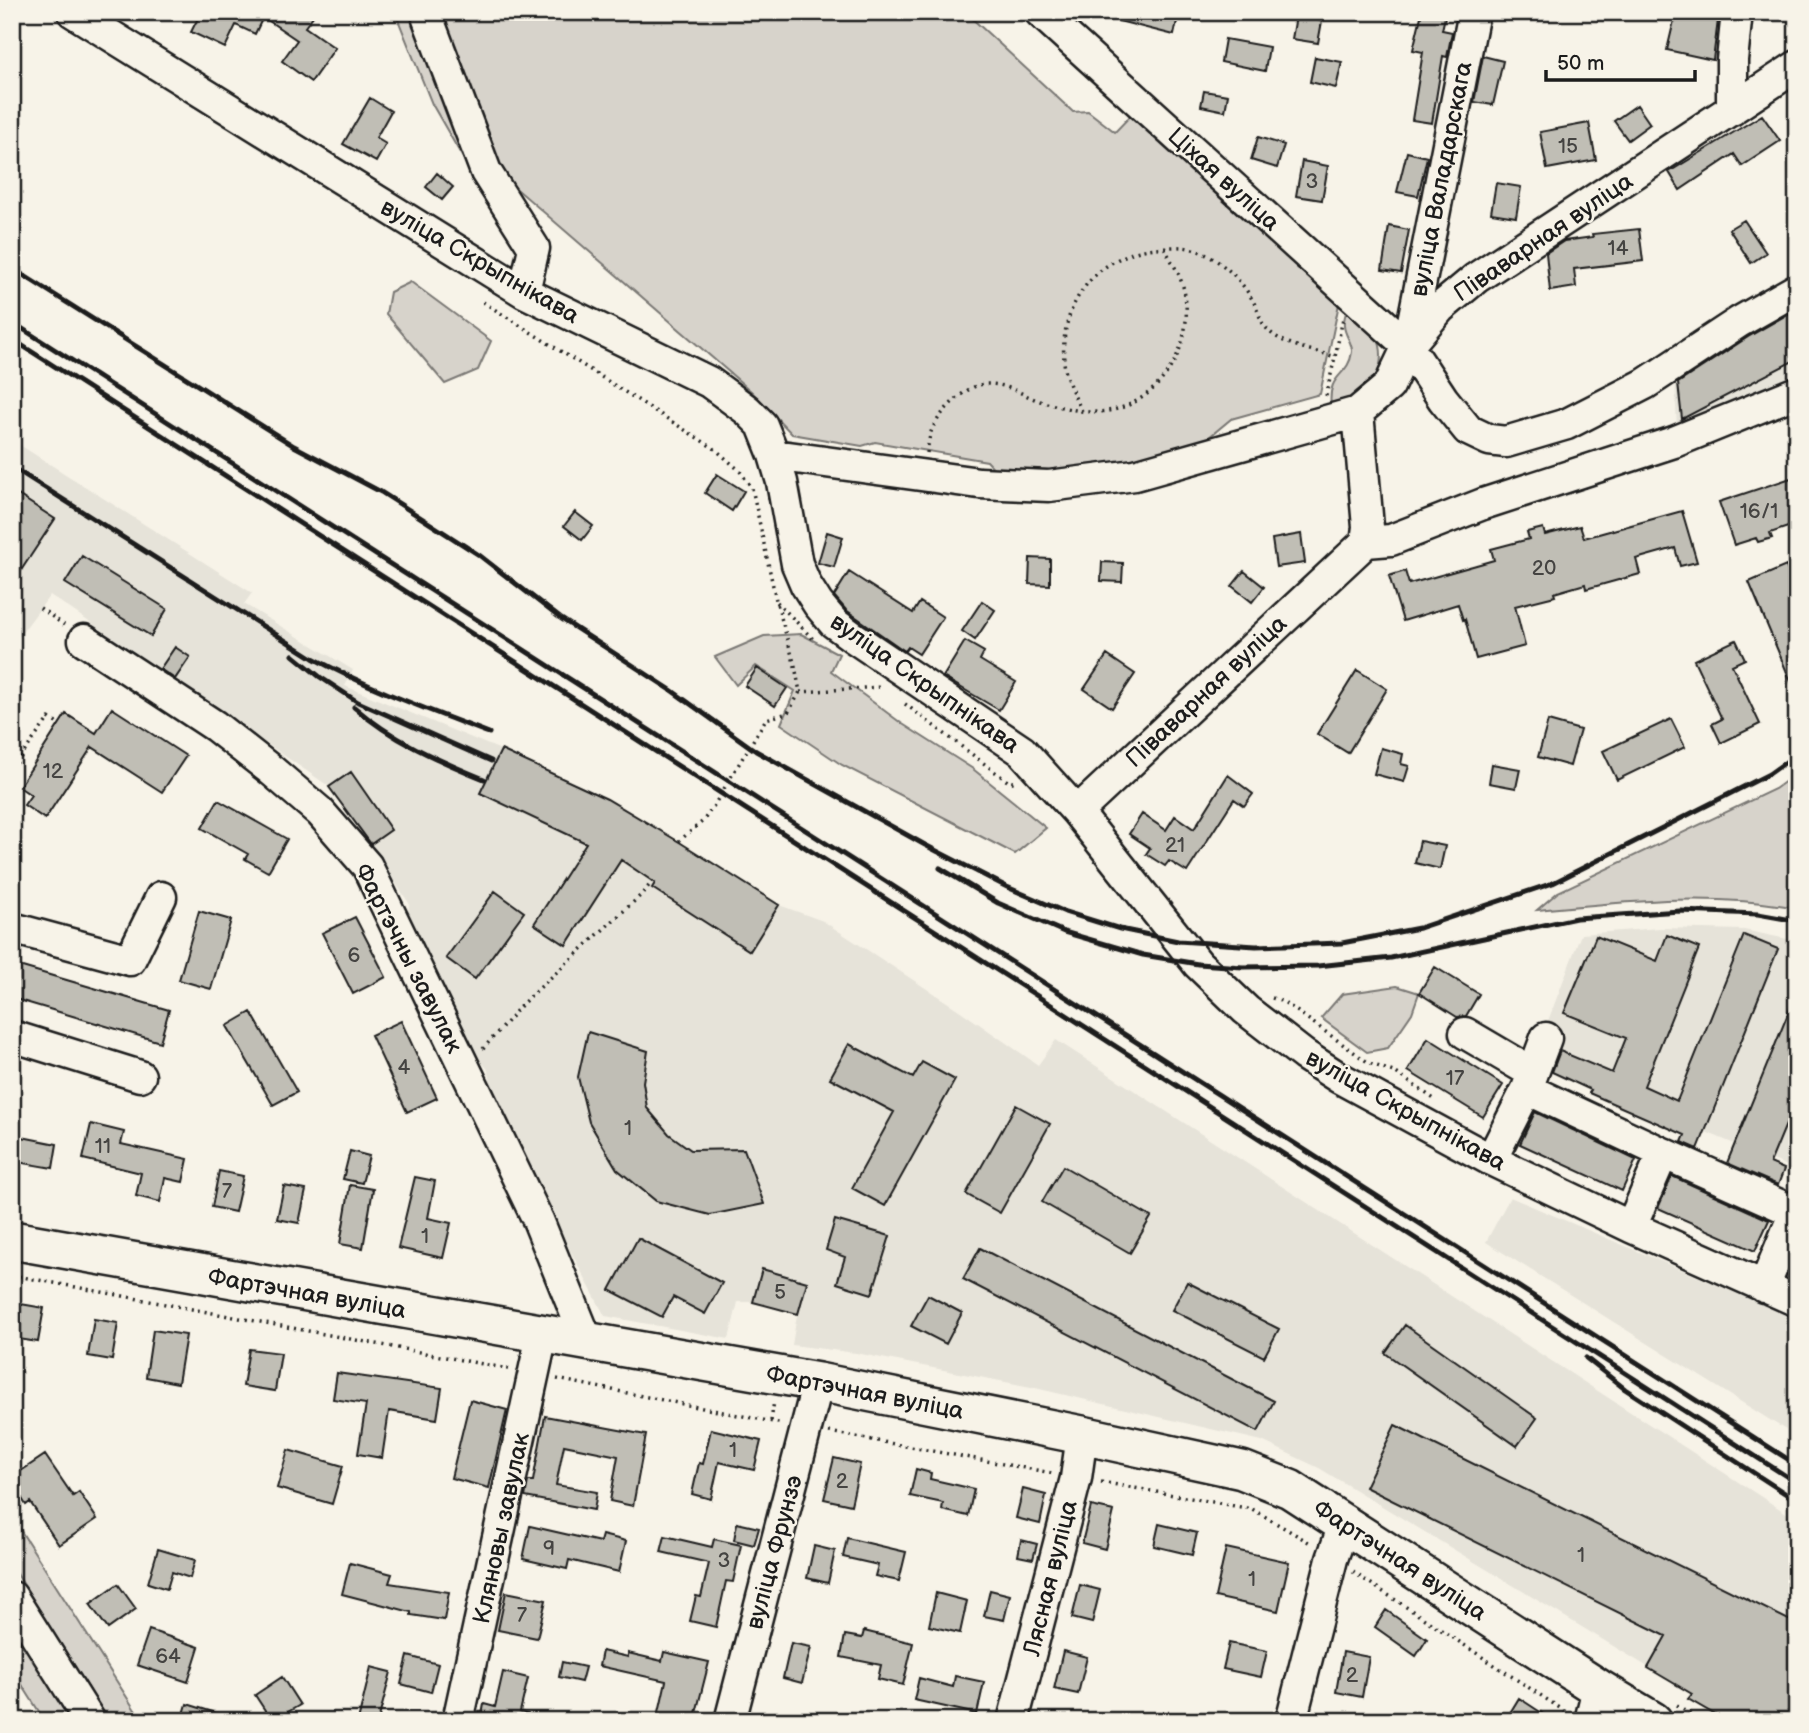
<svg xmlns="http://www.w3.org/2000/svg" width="1809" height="1733" viewBox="0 0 1809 1733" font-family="'Balsamiq Sans',sans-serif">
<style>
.built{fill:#e6e3d9}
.green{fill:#d7d3cb;stroke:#7a7874;stroke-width:2}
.building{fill:#c0beb5;stroke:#1c1c1c;stroke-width:2}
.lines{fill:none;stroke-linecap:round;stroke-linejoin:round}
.minor-casing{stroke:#1c1c1c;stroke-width:35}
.major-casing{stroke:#1c1c1c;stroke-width:42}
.path{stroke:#1c1c1c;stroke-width:3.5;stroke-dasharray:2 5;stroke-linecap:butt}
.minor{stroke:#f7f3e8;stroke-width:30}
.major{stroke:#f7f3e8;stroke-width:37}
.rail{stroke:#1c1c1c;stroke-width:5}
.labels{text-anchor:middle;stroke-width:5;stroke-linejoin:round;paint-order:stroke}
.number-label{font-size:21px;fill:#454442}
.street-label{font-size:24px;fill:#1c1c1c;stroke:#f7f3e8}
</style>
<rect width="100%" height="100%" fill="#f7f3e8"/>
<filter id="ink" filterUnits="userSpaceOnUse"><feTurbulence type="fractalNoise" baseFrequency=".0143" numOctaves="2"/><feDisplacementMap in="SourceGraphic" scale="14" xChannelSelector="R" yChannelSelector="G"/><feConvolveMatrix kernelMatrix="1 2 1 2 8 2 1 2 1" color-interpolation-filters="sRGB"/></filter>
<g filter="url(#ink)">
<path class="built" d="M1797,297V385L1677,432L1675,374Z
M12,440L252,593L244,604L353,670L345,686L501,750L607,799L681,842L779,905L823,921L959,1010L1038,1065L1056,1040L1797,1520V1721H1726L1688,1699L1691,1693L1319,1468L1262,1441L1031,1387L856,1353L792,1345L797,1315L753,1302H738L729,1339L605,1316L524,1164L488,1087L490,1077L487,1068L472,1053L407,925L409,903L330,787L50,595L12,646Z
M1660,928L1744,930L1797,941V1170L1689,1125L1585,1062L1540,1042L1581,934Z
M1510,1197L1797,1319V1437L1486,1242Z"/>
<path class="green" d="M395,12H965L1073,112L1088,111L1115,132L1135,111L1340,299L1320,394L1231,419L1191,452L1157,462L1000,475L987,461L875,442L862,446L792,434L752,392L496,171L471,172L432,104Z
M411,282L491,341L478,370L445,384L386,314L390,292Z
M1349,303C1373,325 1391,346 1375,379C1371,386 1365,396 1358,400C1351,405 1339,406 1331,408C1327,371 1348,379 1352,352C1353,343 1344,335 1344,325C1343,319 1347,310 1349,303Z
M801,634L839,654L831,671L901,723L973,769L1046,828L1015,854L842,765L781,724L795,691L756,666L736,685L715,657L764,636Z
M1797,773V908C1711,892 1624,902 1537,910L1558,892L1775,789Z
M1397,986L1419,993L1412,1013L1388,1048L1367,1052L1321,1018L1342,994Z
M12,1517L142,1721H109L12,1566Z
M12,1624L72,1721H45L12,1669Z"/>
<path class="building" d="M201,12H316L305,27L335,48L311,82L282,61L297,40L263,17L255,34L236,25L225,48L191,32Z
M1108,12H1179L1174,35L1107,18Z
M1422,12H1446L1442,30L1452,32L1447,57L1443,56L1432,123L1412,120L1423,52L1413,50Z
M1676,12H1719L1713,60L1667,50Z
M1296,16L1322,21L1318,43L1292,39Z
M1225,39L1269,47L1265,71L1221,62Z
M1483,56L1503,61L1493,105L1474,102Z
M1315,57L1342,62L1336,88L1310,82Z
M1204,91L1228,95L1225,111L1201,106Z
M370,98L391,111L376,138L386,144L376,162L343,144Z
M1637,105L1650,124L1628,140L1614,121Z
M1762,115L1780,141L1742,166L1734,154L1680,190L1669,172Z
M1589,123L1596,160L1547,169L1540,132Z
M1258,137L1284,145L1277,168L1251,160Z
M1407,152L1427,157L1418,196L1397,192Z
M1302,161L1328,166L1322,200L1296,196Z
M437,173L453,187L442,200L426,187Z
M1496,183L1521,187L1516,217L1491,213Z
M1744,220L1766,253L1751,263L1729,229Z
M1389,226L1409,230L1401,273L1382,270Z
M1639,229L1643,261L1574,269L1576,287L1550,291L1546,253L1564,241L1593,237L1592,234Z
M1797,309V359L1682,419L1678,383L1748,337Z
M717,474L744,491L732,511L705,493Z
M1797,476V524L1770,533L1772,538L1758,542L1756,538L1734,545L1719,502Z
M12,491L55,519L12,584Z
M1682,511L1697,562L1680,566L1675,548L1636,559L1640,574L1586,589L1585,584L1554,593L1555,596L1515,606L1525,646L1476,659L1465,619L1463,620L1458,604L1403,621L1389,576L1405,571L1409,584L1494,560L1491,549L1529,539L1527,532L1543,528L1545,535L1580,526L1584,538Z
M575,512L593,526L582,540L564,526Z
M827,532L843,537L834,567L818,563Z
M1301,534L1305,563L1276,567L1272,539Z
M82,556L167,609L151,636L65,583Z
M1030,558L1050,559V585L1029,584Z
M1102,562L1123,563L1122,582L1101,581Z
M1786,566L1797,591V696L1749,582Z
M1244,571L1264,587L1252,602L1232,586Z
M849,572L913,613L920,602L943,617L919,654L908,647L905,651L899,647L846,610L834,596Z
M982,601L995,610L975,640L962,631Z
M1736,640L1745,659L1732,665L1760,724L1721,743L1712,724L1722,719L1694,660Z
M965,641L984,652L980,660L1016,682L999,710L943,677Z
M175,647L190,657L175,679L160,669Z
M1107,655L1135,674L1112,708L1084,689Z
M757,668L787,688L775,706L745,686Z
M1357,670L1387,689L1348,753L1317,734Z
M112,708L186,756L162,792L92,747L45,819L24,805L31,795L19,787L66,714L96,733Z
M1671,719L1685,747L1617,780L1603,751Z
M1548,721L1580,730L1570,766L1538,757Z
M1381,748L1403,754L1401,764L1409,766L1404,782L1374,774Z
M501,750L607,799L681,843L779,905L750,951L652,888L655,883L621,860L566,945L534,924L586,843L480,793Z
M1492,764L1520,769L1516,788L1489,783Z
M351,772L391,830L371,844L329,787Z
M1228,775L1253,794L1244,806L1234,799L1187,872L1169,861L1165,866L1146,854L1150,848L1129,834L1142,814L1166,830L1175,816L1194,829Z
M218,800L287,839L268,872L245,859L248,854L202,828Z
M1420,841L1445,846L1440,869L1415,863Z
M495,891L524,912L475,979L446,958Z
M199,911L231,920L211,989L179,980Z
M355,917L386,977L353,994L322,933Z
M1667,935L1699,948L1644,1086L1677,1101L1744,935L1778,949L1698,1149L1682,1142L1685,1135L1589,1093L1591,1090L1552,1072L1560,1051L1612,1073L1626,1038L1564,1013L1596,936L1657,961Z
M12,964L169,1010L160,1042L12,998Z
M1435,967L1479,994L1466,1016L1457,1017L1419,993Z
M1796,994L1797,1098L1770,1163L1784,1169L1778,1185L1727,1163Z
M251,1012L297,1092L273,1105L227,1026Z
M401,1021L437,1098L407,1112L371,1035Z
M588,1032L648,1051L643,1082L647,1108L669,1134L691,1150L744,1149L764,1204L710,1215L656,1201L617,1169L589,1122L578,1077Z
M1428,1038L1503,1085L1483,1117L1408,1071Z
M849,1044L913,1078L922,1062L955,1080L885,1206L852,1188L894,1112L830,1078Z
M1016,1105L1050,1124L1000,1213L966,1194Z
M1535,1112L1636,1160L1622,1191L1520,1144Z
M91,1124L124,1132L121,1144L188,1159L183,1182L165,1178L160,1202L136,1196L141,1173L83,1159Z
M12,1135L57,1144L53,1168L12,1161Z
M350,1151L369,1156L362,1183L343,1179Z
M1063,1166L1151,1217L1130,1253L1042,1202Z
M219,1171L243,1176L235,1212L212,1207Z
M1672,1176L1769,1220L1755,1251L1658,1208Z
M415,1177L435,1181L428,1218L451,1223L443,1258L398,1248Z
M350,1185L373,1189L363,1248L340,1244Z
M284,1186L306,1190L299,1223L277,1219Z
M835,1220L890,1236L872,1294L837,1283L845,1257L826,1250Z
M638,1238L722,1283L705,1314L673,1297L662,1317L610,1290Z
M980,1248L1274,1401L1258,1432L963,1279Z
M762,1269L807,1282L798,1314L753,1302Z
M1187,1282L1279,1329L1264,1357L1172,1310Z
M928,1295L962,1313L946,1344L911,1326Z
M15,1303L44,1308L38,1342L12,1338Z
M94,1319L118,1323L112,1360L88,1356Z
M1405,1325L1537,1418L1517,1446L1385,1353Z
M153,1330L186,1335L178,1383L146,1377Z
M249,1349L281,1353L275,1391L243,1386Z
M337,1373L442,1388L437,1419L389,1411L382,1458L358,1454L366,1404L333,1399Z
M470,1400L507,1410L489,1488L451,1478Z
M545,1416L646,1435L633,1506L610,1501L618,1456L564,1445L556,1485L597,1492L594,1510L525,1497L528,1481H533Z
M1395,1425L1797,1624V1721H1726L1688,1699L1692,1694L1648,1668L1666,1636L1365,1487Z
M711,1429L761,1441L754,1470L719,1462L711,1499L692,1494L699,1463L703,1464Z
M288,1450L343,1466L332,1504L277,1488Z
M45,1455L73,1496L79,1492L97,1519L59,1545L30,1502L26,1505L12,1483V1477Z
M834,1458L860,1464L851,1505L824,1499Z
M916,1469L931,1473L930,1479L974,1489L968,1516L942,1510L943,1503L910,1496Z
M1023,1489L1046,1495L1040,1524L1016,1518Z
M1091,1506L1114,1511L1105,1549L1082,1543Z
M737,1523L759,1528L754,1545L734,1540Z
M1159,1524L1197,1533L1192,1555L1154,1546Z
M530,1526L600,1542L602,1535L626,1541L619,1572L569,1560L567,1569L523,1559Z
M665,1536L712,1547L714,1539L741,1545L733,1582L726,1581L716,1627L690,1621L696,1596L701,1597L709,1563L661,1552Z
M847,1538L906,1552L899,1581L875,1576L878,1565L843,1557Z
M1021,1540L1037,1544L1033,1559L1018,1556Z
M814,1546L835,1551L828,1583L807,1578Z
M1226,1548L1289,1562L1278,1611L1215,1597Z
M158,1549L195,1560L190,1578L172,1572L167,1589L148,1583Z
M350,1563L392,1574L389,1583L449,1592L444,1620L411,1615V1612L342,1594Z
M118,1584L136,1609L108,1629L90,1604Z
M1080,1585L1100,1590L1092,1623L1072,1618Z
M990,1590L1010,1595L1004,1620L984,1616Z
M506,1592L546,1600L537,1638L498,1630Z
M936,1593L967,1601L960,1633L929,1626Z
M1386,1610L1427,1639L1416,1656L1375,1627Z
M149,1630L199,1647L188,1682L137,1665Z
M864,1631L913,1643L903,1685L878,1679L881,1665L841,1657L845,1635L862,1638Z
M791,1643L811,1647L802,1683L783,1678Z
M1229,1643L1267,1651L1261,1677L1223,1669Z
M602,1651L628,1657V1653L662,1661L664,1652L709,1662L694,1721H657L666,1681L599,1666Z
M1063,1651L1087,1657L1078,1694L1054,1689Z
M1343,1652L1369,1657L1362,1697L1336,1692Z
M408,1656L438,1664L431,1692L401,1684Z
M562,1662L585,1667L581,1682L559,1677Z
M371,1667L391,1672L378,1721H358Z
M503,1672L528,1678L520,1712L528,1714V1721H481L484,1704L495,1707Z
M955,1676L984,1682L977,1714L914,1700L919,1678L953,1687Z
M282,1677L300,1705L272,1721L255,1695Z
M1519,1698L1554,1721H1505Z
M187,1704L229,1717L228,1721H182Z"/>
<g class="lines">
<g class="minor-casing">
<path id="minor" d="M73,12L524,292L709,382L747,410L762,425L774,455L782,482L797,564L806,585L818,604L834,623L853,637L1022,751L1077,812L1198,964L1246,1010L1304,1055L1338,1077L1491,1160L1631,1227L1797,1301
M429,12L428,19L486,172L534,248L524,292
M1040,12L1408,346L1443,399L1468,430L1489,440L1506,442L1567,424L1645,384L1739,322L1797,289
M1732,110V60L1737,12
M1409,342L1474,12
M774,455L979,483L1049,486L1135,475L1358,412
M1366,542L1368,527L1358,412L1389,386L1408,346L1440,308L1476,278L1797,66
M84,640L215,726L271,770L320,812L367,866L538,1220L587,1341
M1077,812L1366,542L1391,540L1483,504L1674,442L1797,392
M12,928L130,960L161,897
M1465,1033L1533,1073
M12,1036L140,1076
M1527,1089L1663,1153
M1491,1160L1527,1089L1546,1038
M1631,1227L1663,1153L1795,1212L1764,1287
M12,1597L90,1721
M458,1721L542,1335
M730,1721L818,1382
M1013,1721L1076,1478L1082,1435
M1291,1721L1332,1559L1344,1525
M1590,1721L1598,1688"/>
</g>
<g class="major-casing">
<path id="major" d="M12,1240L818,1382L1082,1435L1242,1470L1290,1489L1598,1688L1653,1721"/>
</g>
<path class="path" d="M483,302L715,449L739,470L752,488L776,600L795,666L800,692L788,713L766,719L713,807L703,821L679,841
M1326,396L1335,357
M1082,411C1074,395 1065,379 1064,361C1059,302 1099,253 1157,248C1167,247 1180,246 1189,248C1216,255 1240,277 1253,301C1258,309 1260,322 1267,329C1282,346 1314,350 1335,357L1343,318
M927,453C928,446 929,438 931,432C937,415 965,385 985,384C1007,383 1020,394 1040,401C1053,405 1068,409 1081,411C1147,421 1195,357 1185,296C1183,279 1172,262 1164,247
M777,602L813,639
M40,608L64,625
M800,692L881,687
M905,704L1010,783L1018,780
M12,769L49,718L59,725
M1272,998L1284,1002L1369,1063L1396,1073L1437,1101
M483,1049L523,1003L640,896L653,881
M12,1275L509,1369
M557,1379L783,1424
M771,1421L774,1401
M829,1432L1052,1473
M1101,1482L1252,1509L1312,1544
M1353,1572L1569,1714
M1677,1705L1702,1721"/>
<use href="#minor" class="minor"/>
<use href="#major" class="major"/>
<path class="rail" d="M12,268L294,446L381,492L479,555L560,618L671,690L756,751L925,845L1007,887L1065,912L1120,929L1178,941L1256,946L1342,943L1419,928L1553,883L1769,774L1797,754
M12,322L1797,1465
M12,339L1797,1483
M12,467L313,658C370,689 429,710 489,733
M293,655L320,677L358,702L491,761
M354,707C392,740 437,760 484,779
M940,868L998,903L1064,932L1143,955L1198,964L1243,967L1318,966L1391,958L1576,918L1680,911L1758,914L1797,921
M1586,1358L1625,1389L1797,1501"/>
</g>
</g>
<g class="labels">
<g class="number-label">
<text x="1568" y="153">15</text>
<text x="1312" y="188">3</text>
<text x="1618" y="255">14</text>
<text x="1759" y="518">16/1</text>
<text x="1544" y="575">20</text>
<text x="53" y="778">12</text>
<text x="1175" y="852">21</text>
<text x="354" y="962">6</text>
<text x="404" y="1074">4</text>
<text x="1455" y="1085">17</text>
<text x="628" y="1135">1</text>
<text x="103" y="1153">11</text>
<text x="227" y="1198">7</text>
<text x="425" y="1243">1</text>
<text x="780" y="1299">5</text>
<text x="733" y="1457">1</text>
<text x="842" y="1488">2</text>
<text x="549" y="1555">9</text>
<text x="1581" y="1562">1</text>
<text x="724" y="1567">3</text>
<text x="1252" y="1586">1</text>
<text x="522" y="1622">7</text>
<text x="168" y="1663">64</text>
<text x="1352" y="1682">2</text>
</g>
<g class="street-label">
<text transform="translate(1224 179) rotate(42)" y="8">Ціхая вуліца</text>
<text transform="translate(1441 179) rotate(-79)" y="8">вуліца Валадарскага</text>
<text transform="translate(1543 237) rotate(-34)" y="8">Піваварная вуліца</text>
<text transform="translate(480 261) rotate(30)" y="8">вуліца Скрыпнікава</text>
<text transform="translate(925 683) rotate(35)" y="8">вуліца Скрыпнікава</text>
<text transform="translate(1206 691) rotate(-43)" y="8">Піваварная вуліца</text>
<text transform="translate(409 958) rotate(63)" y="8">Фартэчны завулак</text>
<text transform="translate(1406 1110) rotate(29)" y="8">вуліца Скрыпнікава</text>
<text transform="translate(307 1293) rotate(10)" y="8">Фартэчная вуліца</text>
<text transform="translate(865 1392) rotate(11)" y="8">Фартэчная вуліца</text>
<text transform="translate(501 1528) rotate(-78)" y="8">Кляновы завулак</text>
<text transform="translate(774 1552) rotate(-75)" y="8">вуліца Фрунзэ</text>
<text transform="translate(1400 1560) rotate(33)" y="8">Фартэчная вуліца</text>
<text transform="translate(1050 1578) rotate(-76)" y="8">Лясная вуліца</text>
</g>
</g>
<rect width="1809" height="1733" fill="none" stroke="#f7f3e8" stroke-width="42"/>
<rect x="21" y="21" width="1767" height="1691" fill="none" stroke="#1c1c1c" stroke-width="2.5" filter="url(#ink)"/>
<path d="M1546 70v10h149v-10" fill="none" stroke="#1c1c1c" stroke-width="3.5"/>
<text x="1557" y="70" font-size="21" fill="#1c1c1c" stroke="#f7f3e8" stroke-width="5" paint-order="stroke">50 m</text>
</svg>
